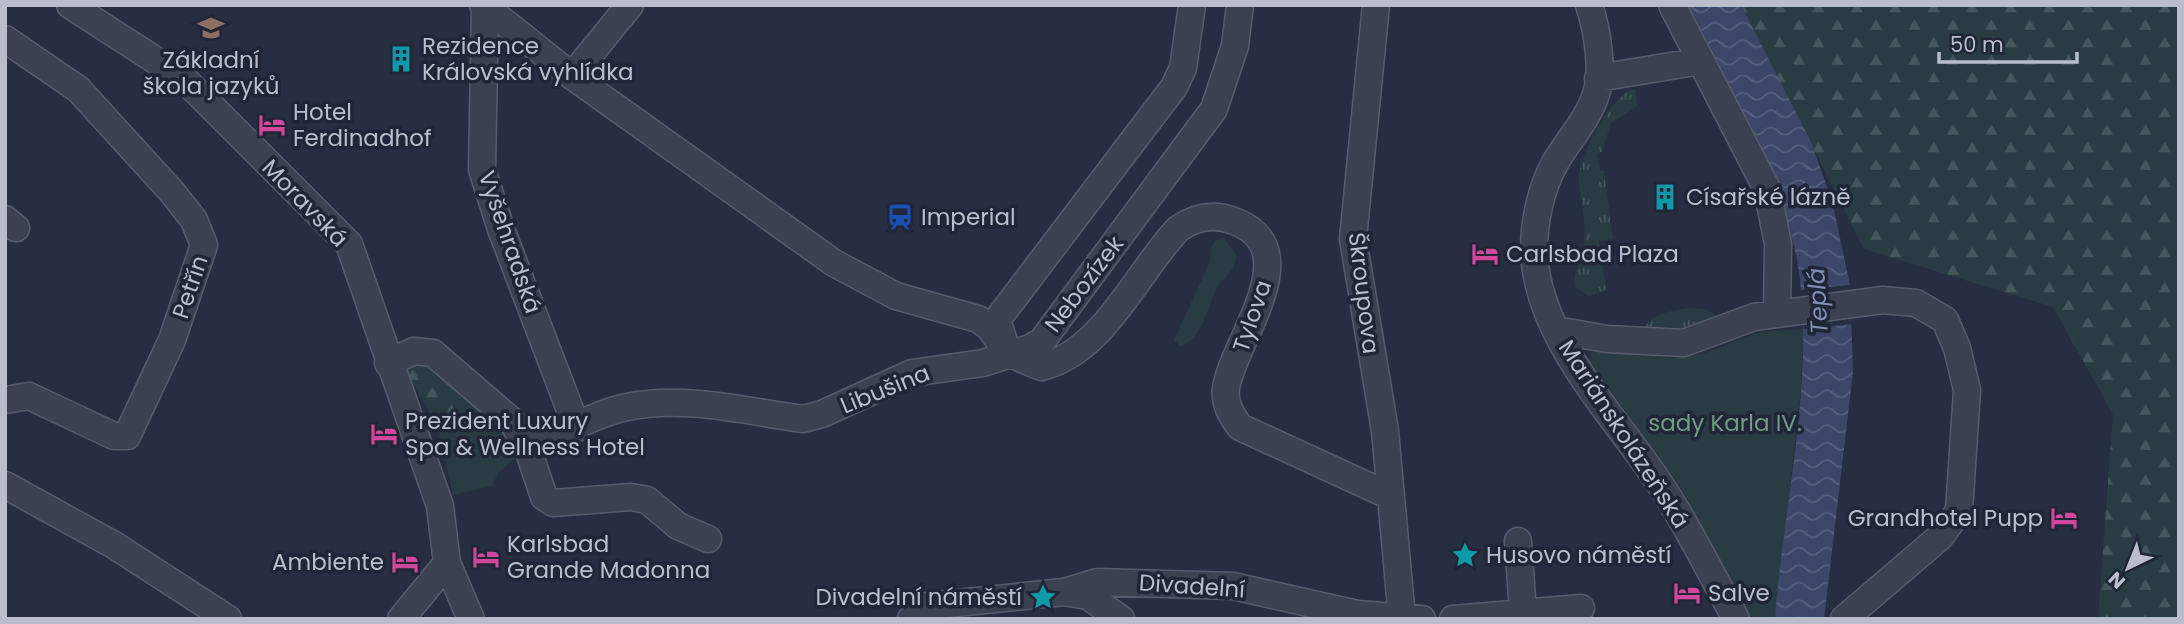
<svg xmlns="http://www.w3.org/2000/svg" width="2184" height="624" viewBox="0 0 2184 624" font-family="Poppins,sans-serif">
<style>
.grass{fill:url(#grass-tufts)}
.forest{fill:url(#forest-firs)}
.green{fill:#293c43}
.water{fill:url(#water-waves)}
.pier{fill:#272e42}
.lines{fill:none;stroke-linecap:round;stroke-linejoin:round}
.minor-casing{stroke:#575c6c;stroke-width:29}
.minor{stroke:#3c4152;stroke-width:26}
.labels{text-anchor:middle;stroke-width:7;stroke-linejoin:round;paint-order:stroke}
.poi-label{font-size:23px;fill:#b9bdcc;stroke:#202637;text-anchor:start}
.street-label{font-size:23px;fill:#b9bdcc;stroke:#202637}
.park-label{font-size:23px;fill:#719c83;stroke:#202637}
.water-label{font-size:24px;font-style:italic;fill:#818db2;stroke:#202637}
</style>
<defs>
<pattern id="grass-tufts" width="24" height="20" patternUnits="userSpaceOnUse" patternTransform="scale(1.75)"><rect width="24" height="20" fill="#293c43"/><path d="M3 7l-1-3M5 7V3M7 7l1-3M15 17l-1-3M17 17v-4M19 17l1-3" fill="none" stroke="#46565d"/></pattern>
<pattern id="forest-firs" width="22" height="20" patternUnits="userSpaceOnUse" patternTransform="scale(1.75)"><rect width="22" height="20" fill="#293c43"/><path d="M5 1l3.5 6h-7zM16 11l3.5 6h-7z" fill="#46565d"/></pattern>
<pattern id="water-waves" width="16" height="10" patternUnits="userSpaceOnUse" patternTransform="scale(1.75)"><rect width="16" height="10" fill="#3c4669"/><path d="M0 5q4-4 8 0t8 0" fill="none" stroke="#565f7d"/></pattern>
</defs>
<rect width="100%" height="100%" fill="#272e42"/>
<path class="grass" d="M1635,89L1637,106L1611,123L1602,152L1597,153L1600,171H1604L1613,239L1599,241L1606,290L1589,296L1575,287C1572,271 1583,260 1584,245C1587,223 1581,203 1579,181C1577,159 1613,91 1635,89Z
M1689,308L1704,309L1719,317L1689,330L1642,332C1649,313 1672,311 1689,308Z"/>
<path class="forest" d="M1741,5H2179V619H2098L2113,414L2053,307L1864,249Z
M418,364H429L478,396L438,427L407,373L411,367Z"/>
<path class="green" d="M1224,238L1237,256C1232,276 1225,274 1217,288C1207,306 1203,340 1180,346L1174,340L1209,264L1211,248L1215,241Z
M1804,329L1801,389L1775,619H1751L1680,486L1589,361L1592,351L1599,347L1674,358L1702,354L1761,332Z
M478,396L524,451L498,473L492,486L453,495L438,427Z"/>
<path class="water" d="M1682,5H1741L1811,142L1832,201L1850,285L1853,372L1824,619H1775C1783,505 1817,372 1797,260C1780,169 1726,86 1682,5Z"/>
<path class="pier" d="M1850,285L1853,324L1804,329L1800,290Z"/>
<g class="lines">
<g class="minor-casing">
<path id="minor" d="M70,5L183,78L349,244L440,506L447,563L471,619
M483,5L572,76L834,263L896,296L978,319L989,327L1008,353
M1376,5L1353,239L1385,431L1402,618
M1589,5C1597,29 1604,70 1596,94C1588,120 1568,140 1555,163C1541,188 1534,221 1534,250C1536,342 1623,423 1669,498C1693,537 1714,579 1736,619
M1672,5L1767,189L1778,244L1777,314
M485,8L482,169L501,229L577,428
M5,39L78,89L172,192L194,220L204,245L172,340L127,436H114L29,396L5,400
M572,76L630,5
M1598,78L1701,61
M5,219L16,228
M1556,330L1607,339L1684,343L1754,317L1883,300L1916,303L1945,320L1957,348L1967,390L1959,511L1940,537L1844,619
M1005,345L997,320L1174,87L1183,68L1192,5
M1008,353L1041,367C1103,353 1137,272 1178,229C1195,217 1214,213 1234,221C1310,249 1233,341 1226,388C1224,403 1231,415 1240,427L1390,496
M388,363L414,351L433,353L512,421L528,449C560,435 593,414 627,407C684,395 745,411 803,419L822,414L912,373L983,363L1030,348L1042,341L1214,109L1235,46L1240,5
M528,449L544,497L553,503L631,497L647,500L678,526L708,539
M5,485L114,545L228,619
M1518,541L1523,613
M1064,592L1098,582L1233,586L1357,614L1422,619
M401,619L447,563
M911,619L927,606L1064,592L1088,596L1121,619
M1453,619L1581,608"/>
</g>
<use href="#minor" class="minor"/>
</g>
<defs>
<g id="school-bare" transform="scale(2.1)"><path d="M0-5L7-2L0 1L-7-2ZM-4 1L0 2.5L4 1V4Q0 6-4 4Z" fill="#8d6e63" stroke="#202637" stroke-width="2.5" paint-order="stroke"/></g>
<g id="building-bare" transform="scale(2.1)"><path d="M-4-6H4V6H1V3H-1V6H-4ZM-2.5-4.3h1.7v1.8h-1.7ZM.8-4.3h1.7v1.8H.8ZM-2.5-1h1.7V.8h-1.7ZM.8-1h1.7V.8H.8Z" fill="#0f9aa8" stroke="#202637" stroke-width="2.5" paint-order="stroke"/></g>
<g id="hotel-bare" transform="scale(2.1)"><path d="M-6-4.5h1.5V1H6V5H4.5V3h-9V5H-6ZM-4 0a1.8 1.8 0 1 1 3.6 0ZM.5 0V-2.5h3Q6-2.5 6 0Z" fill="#d1479c" stroke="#202637" stroke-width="2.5" paint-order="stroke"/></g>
<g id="station-bare" transform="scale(2.1)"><path d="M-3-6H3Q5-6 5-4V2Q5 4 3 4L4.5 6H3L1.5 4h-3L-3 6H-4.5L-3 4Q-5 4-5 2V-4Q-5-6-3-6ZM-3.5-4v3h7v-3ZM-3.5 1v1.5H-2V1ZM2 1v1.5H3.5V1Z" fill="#1a4fb4" stroke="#202637" stroke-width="2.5" paint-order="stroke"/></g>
<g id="sight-bare" transform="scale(2.1)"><path d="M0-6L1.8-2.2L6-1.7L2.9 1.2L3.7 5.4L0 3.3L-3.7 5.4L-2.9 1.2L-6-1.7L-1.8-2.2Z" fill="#0f9aa8" stroke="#202637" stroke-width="2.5" paint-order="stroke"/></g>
</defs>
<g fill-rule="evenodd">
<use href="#school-bare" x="211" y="28"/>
<use href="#building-bare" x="401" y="59"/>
<use href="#hotel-bare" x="272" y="125"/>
<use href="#building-bare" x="1665" y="197"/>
<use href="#station-bare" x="900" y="217"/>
<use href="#hotel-bare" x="1485" y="254"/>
<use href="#hotel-bare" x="384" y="434"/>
<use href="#hotel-bare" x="2064" y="518"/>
<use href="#sight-bare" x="1465" y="555"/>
<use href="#hotel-bare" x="486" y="557"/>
<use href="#hotel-bare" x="405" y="562"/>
<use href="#hotel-bare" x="1687" y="593"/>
<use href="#sight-bare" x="1043" y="597"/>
</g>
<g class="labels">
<g class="poi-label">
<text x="422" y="54">Rezidence<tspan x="422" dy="26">Královská vyhlídka</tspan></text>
<text x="211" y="68" text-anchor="middle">Základní<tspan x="211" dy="26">škola jazyků</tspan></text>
<text x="293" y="120">Hotel<tspan x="293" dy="26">Ferdinadhof</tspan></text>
<text x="1686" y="205">Císařské lázně</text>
<text x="921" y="225">Imperial</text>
<text x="1506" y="262">Carlsbad Plaza</text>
<text x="405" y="429">Prezident Luxury<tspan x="405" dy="26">Spa &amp; Wellness Hotel</tspan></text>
<text x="2043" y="526" text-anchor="end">Grandhotel Pupp</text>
<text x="507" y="552">Karlsbad<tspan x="507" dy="26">Grande Madonna</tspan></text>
<text x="1486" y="563">Husovo náměstí</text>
<text x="384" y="570" text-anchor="end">Ambiente</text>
<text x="1708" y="601">Salve</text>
<text x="1022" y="605" text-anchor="end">Divadelní náměstí</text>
</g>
<g class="street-label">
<text transform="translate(305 203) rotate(46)" y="8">Moravská</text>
<text transform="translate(510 242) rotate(71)" y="8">Vyšehradská</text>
<text transform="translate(1084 284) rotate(-53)" y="8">Nebozízek</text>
<text transform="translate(190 287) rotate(-71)" y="8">Petřín</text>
<text transform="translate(1364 293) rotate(83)" y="8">Škroupova</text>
<text transform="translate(1252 316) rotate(-71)" y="8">Tylova</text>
<text transform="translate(885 389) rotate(-22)" y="8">Libušina</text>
<text transform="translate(1624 434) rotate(57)" y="8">Mariánskolázeňská</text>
<text transform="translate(1192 586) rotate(4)" y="8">Divadelní</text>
</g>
<g class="park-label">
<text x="1725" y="431">sady Karla IV.</text>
</g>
<g class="water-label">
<text transform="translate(1818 301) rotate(-93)" y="8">Teplá</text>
</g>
</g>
<rect width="2184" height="624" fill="none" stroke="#b9bdcc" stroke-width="14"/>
<g transform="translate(2128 568) rotate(223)" stroke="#202637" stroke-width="5" paint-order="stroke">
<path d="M0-5L12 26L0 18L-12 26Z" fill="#b9bdcc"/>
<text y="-10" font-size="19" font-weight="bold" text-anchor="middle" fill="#b9bdcc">N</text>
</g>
<path d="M1939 52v10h138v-10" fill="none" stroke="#b9bdcc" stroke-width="3.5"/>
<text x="1950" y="52" font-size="21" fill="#b9bdcc" stroke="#202637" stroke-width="5" paint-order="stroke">50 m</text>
</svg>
